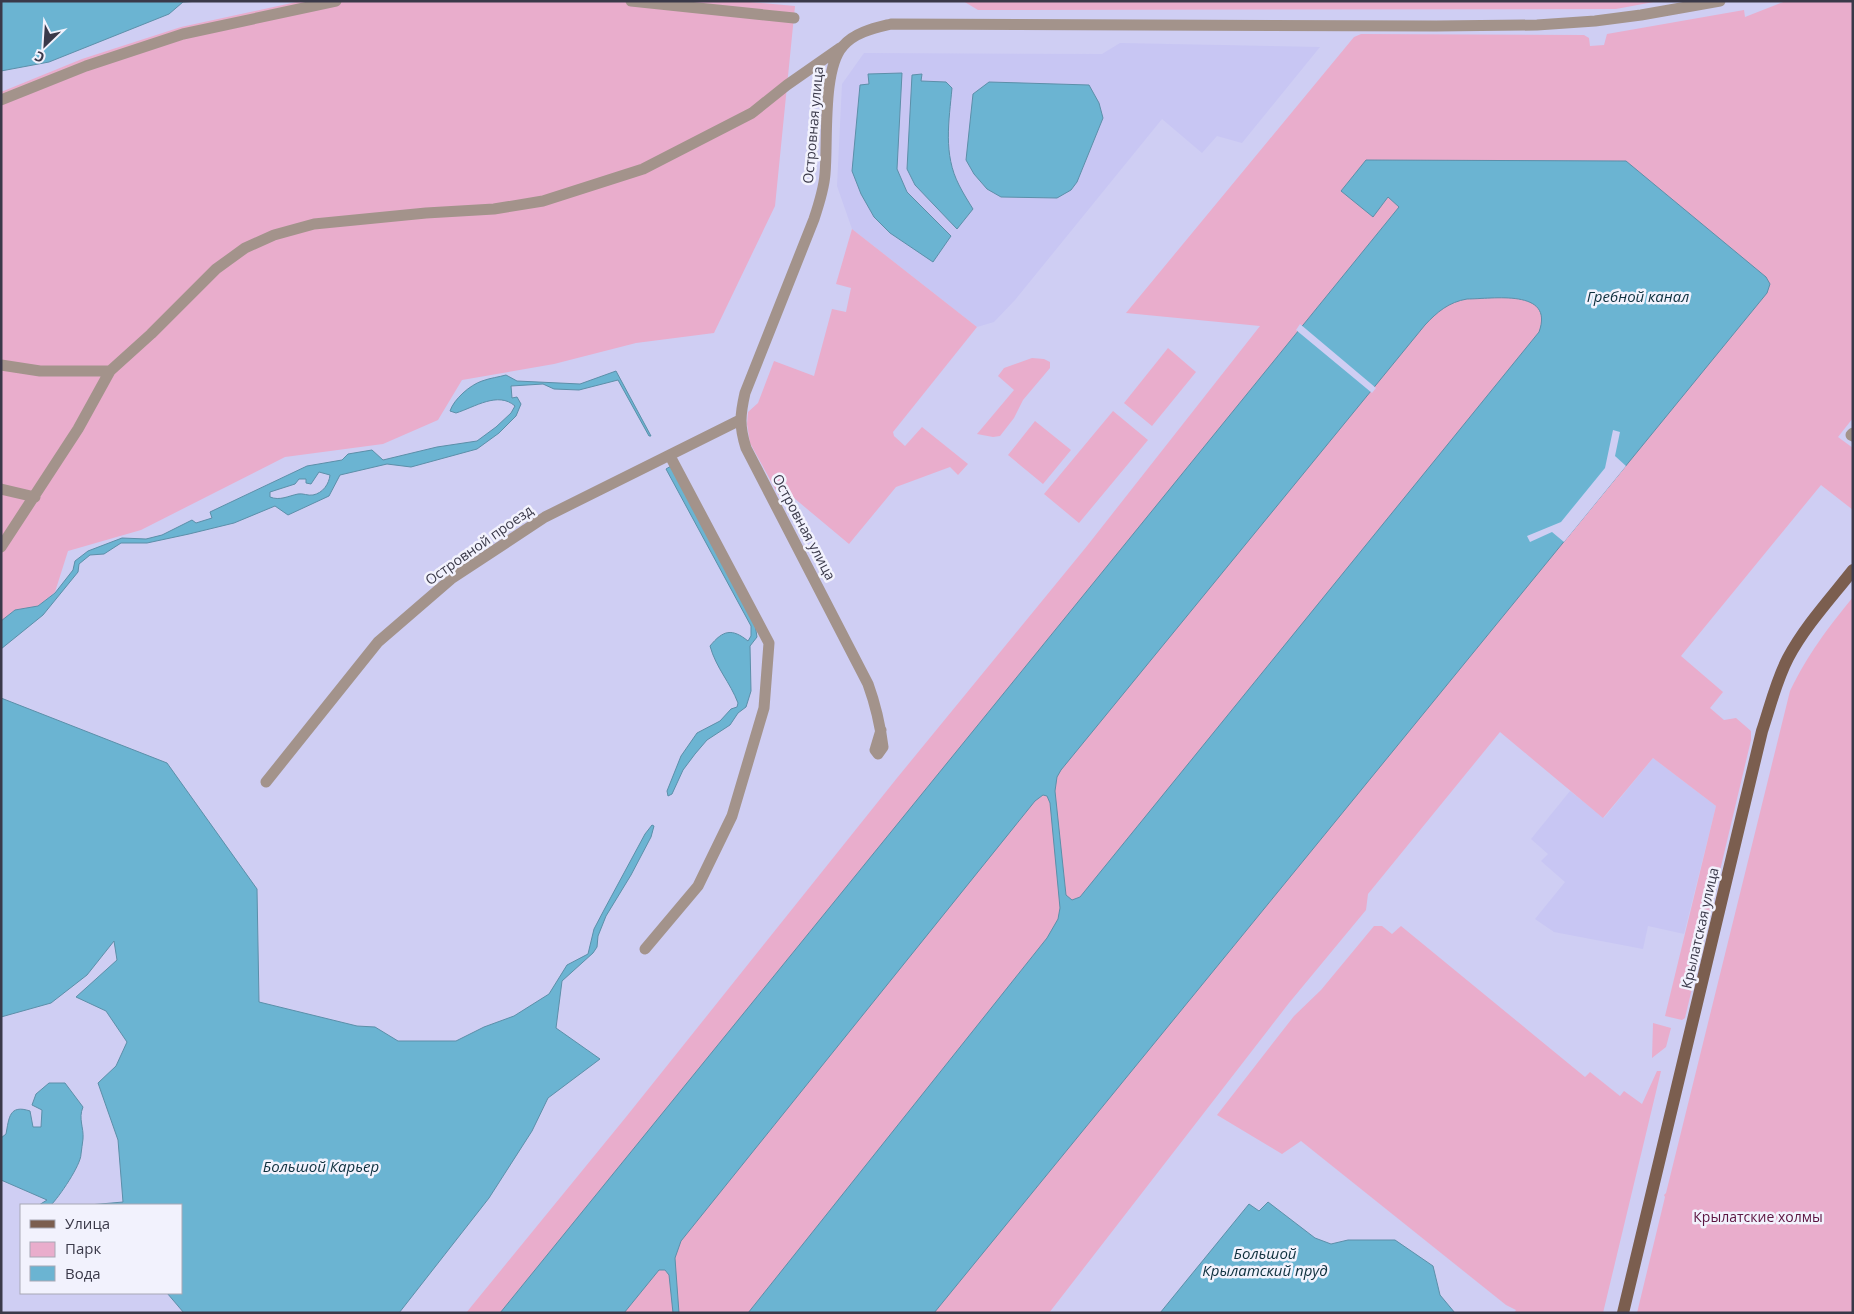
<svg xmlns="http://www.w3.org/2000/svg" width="1854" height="1314" viewBox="0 0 1854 1314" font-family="'Open Sans',sans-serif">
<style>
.built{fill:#c8c6f3}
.green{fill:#e9adcc}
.water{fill:#6bb4d2;stroke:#5c8fa9;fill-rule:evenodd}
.pier{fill:#cfcef3}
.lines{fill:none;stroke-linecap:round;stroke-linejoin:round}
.minor{stroke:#a3938b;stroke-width:11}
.major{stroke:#7b5e4f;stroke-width:12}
.labels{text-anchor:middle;stroke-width:5;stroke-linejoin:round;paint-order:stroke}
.street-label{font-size:14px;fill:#3a3949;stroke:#f2f2fd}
.park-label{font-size:14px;fill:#5b1340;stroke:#f2f2fd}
.water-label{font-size:15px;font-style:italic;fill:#0e303e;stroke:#f2f2fd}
</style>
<rect width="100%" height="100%" fill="#cfcef3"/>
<path class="built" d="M1120,43L1320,47L1242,143L1217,136L1202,153L1162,119L1015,300L994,322L977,327L852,229L837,186L842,84L864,53L1102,54Z
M1653,758L1716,806L1684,934L1648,926L1643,949L1554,932L1535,919L1565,882L1541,861L1548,854L1531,839L1570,791L1604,818Z"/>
<path class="green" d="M301,1H738L795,6L775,206L714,333L636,343L554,364L462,380L438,420L383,444L285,457L141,530L68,551L55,592L38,606L15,610L1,621V92L82,59L181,27Z
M963,1H1659L1616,9L978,10Z
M1786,1H1853V418L1838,437L1853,448V510L1821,485L1681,656L1723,692L1710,708L1724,720L1736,718L1751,731V740L1685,1018L1682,1020L1665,1016L1716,806L1653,758L1603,818L1500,732L1368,894L1366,910L1289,1003L1049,1313H466L626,1117L897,778L1087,546L1260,326L1126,313L1354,37L1361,34L1584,35L1589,38L1590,46L1604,45L1607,34L1744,10L1745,17Z
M852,229L977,327L893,432L894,436L905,446L922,427L968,464L958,475L950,467L896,487L849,544L794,498L784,505L750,443L747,424L748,412L758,403L774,361L814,376L832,309L846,312L851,288L836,284Z
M1168,348L1196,372L1152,426L1124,403Z
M1032,358L1044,359L1050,362V368L1023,400L1014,418L1000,436L993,437L977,434L1014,390L998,376L1004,368Z
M1113,411L1148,440L1079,523L1044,494Z
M1035,421L1071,450L1043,484L1008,455Z
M1853,597V1313H1637L1665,1197L1664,1195L1666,1193L1790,691C1808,654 1827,629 1853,597Z
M1374,926H1382L1392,934L1401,926L1585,1077L1590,1072L1620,1096L1624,1091L1642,1104L1657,1071H1661L1603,1313H1514L1516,1310L1506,1305L1301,1141L1282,1154L1217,1115L1294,1016L1321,990Z
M1653,1023L1671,1028L1666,1047L1652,1058Z"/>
<path class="water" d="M1,1H201L183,2L169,14L49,62L1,71Z
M902,73L897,169L907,192L951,236L933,262L890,233L874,217L861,194L852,171L860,85L869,84L868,74Z
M922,74L921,81L946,82L952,88C949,121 943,154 959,185C963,193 968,201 973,209L957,229L915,185L907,169L912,75Z
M989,82L1089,85L1099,103L1103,118L1077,182L1071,190L1057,198L1001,197L987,189L974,174L966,160L973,94Z
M1366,160L1626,161L1766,277L1770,284L1767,293L934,1313H748L1047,938L1058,919L1060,908L1050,803L1047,796L1043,795L1035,801L681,1241L675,1258L679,1313H673L669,1275L665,1270H659L624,1313H500L1399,207L1388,197L1373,217L1341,191ZM1467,299C1492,299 1555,288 1539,332L1080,897L1072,900L1066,895L1055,791L1057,777L1061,770L1425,325C1437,312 1449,302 1467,299Z
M616,371L651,436H649L618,380L579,390L554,389L543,384L511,386L512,398L517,397L521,404L516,416L499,433L477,449L411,467L387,464L340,475L329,496L288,515L275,506L234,523L189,534L147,543H121L104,554L90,555L79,564L78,572L43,615L1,649V621L15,610L38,606L55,593L73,570L75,561L88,551L122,538L146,539L162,535L192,520L196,523L212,518L210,512L307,466L342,460L348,454L372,450L383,460L437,447L477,441L496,427L511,413L515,406C498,391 475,407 456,413L450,411C454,399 470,385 482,381C490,378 499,377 506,375L517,381L580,384ZM319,472L330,475C329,484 323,493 313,495C308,496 303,493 298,494C288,496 280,501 270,497V492L295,484L299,479H306V483L311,484Z
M671,466L755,624L757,637L750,646L751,691L746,707L738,713L730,725L707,740L695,754L683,770L672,794L668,796L667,791L681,756L697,733L720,721L731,709L737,707L738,703C730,682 716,668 710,646C723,630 732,628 748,641L751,636V626L666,469Z
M1,698L167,763L257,889L259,1002L357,1026L375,1027L398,1041H456L484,1027L514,1016L549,994L567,965L588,954L594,929L604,910L645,834L652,825L654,826L651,837L631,875L606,916L598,936L597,947L593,953L562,981L556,1028L600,1059L548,1098L532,1131L489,1198L399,1313H184L167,1293H181V1205H89L123,1202L118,1140L98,1083L116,1066L127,1042L106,1011L76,997L117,960L114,941L87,975L51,1003L1,1017Z
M49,1083H65L83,1107C78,1119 84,1127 83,1139C82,1144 82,1149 81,1154C81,1165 59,1197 51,1205H39L47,1200L1,1180V1138L6,1134C9,1118 9,1104 30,1111L33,1127H41L42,1110L32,1105L36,1094Z
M1268,1202L1315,1238L1331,1244L1348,1240H1395L1433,1266L1440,1295L1455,1313H1160L1249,1204L1259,1211Z"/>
<path class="pier" d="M1300,324L1376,388L1372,393L1296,330Z
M1613,430L1620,432L1615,456L1626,466L1564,542L1552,532L1530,542L1527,536L1561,522L1605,468Z"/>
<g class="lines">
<path class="minor" d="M631,1L794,18
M1,100L86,66L183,34L336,1
M1,365L40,371H110
M1853,433L1851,435L1853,436
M1,489L35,497
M1,547L78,429L110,371L151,334L216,269L245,248L274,235L314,224L426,213L494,209L543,201L643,169L752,113L787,85L840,48
M881,730L875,750L878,754L883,747C880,723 876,706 868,684L746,448C739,426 740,415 745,393L814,219C819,204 824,189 825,174C828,142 822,69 843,46C855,32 875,28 891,24L1436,26L1537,25L1595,21L1641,15L1720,1
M266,782L378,642L451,579L545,517L740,420
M645,949L698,886L732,816L764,708L769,643L670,456"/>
<path class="major" d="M1623,1313L1762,731C1770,707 1776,681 1788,658C1805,626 1831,598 1853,570"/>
</g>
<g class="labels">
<g class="street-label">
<text transform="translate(813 125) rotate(-85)" y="5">Островная улица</text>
<text transform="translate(804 527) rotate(62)" y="5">Островная улица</text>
<text transform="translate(479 545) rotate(-35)" y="5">Островной проезд</text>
<text transform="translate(1700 928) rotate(-77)" y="5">Крылатская улица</text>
</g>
<g class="park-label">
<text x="1758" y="1222">Крылатские холмы</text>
</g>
<g class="water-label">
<text x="1638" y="302">Гребной канал</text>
<text x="321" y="1172">Большой Карьер</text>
<text x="1265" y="1259">Большой<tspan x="1265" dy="17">Крылатский пруд</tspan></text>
</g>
</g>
<rect width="1854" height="1314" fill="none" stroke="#3a3949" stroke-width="5"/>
<rect x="20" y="1204" width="162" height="90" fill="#f2f2fd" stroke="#a8a8b5"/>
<rect x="30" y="1220" width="25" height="8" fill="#7b5e4f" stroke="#a8a8b5"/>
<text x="65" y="1229" font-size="15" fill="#3a3949">Улица</text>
<rect x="30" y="1242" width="25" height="15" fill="#e9adcc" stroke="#a8a8b5"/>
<text x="65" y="1254" font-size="15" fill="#3a3949">Парк</text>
<rect x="30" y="1266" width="25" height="15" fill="#6bb4d2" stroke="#a8a8b5"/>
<text x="65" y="1279" font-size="15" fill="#3a3949">Вода</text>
<g transform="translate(45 45) rotate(205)" stroke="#f2f2fd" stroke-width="4" paint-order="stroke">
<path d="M0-4L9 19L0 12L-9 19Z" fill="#3a3949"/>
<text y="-8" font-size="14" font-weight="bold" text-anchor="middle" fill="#3a3949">С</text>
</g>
</svg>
